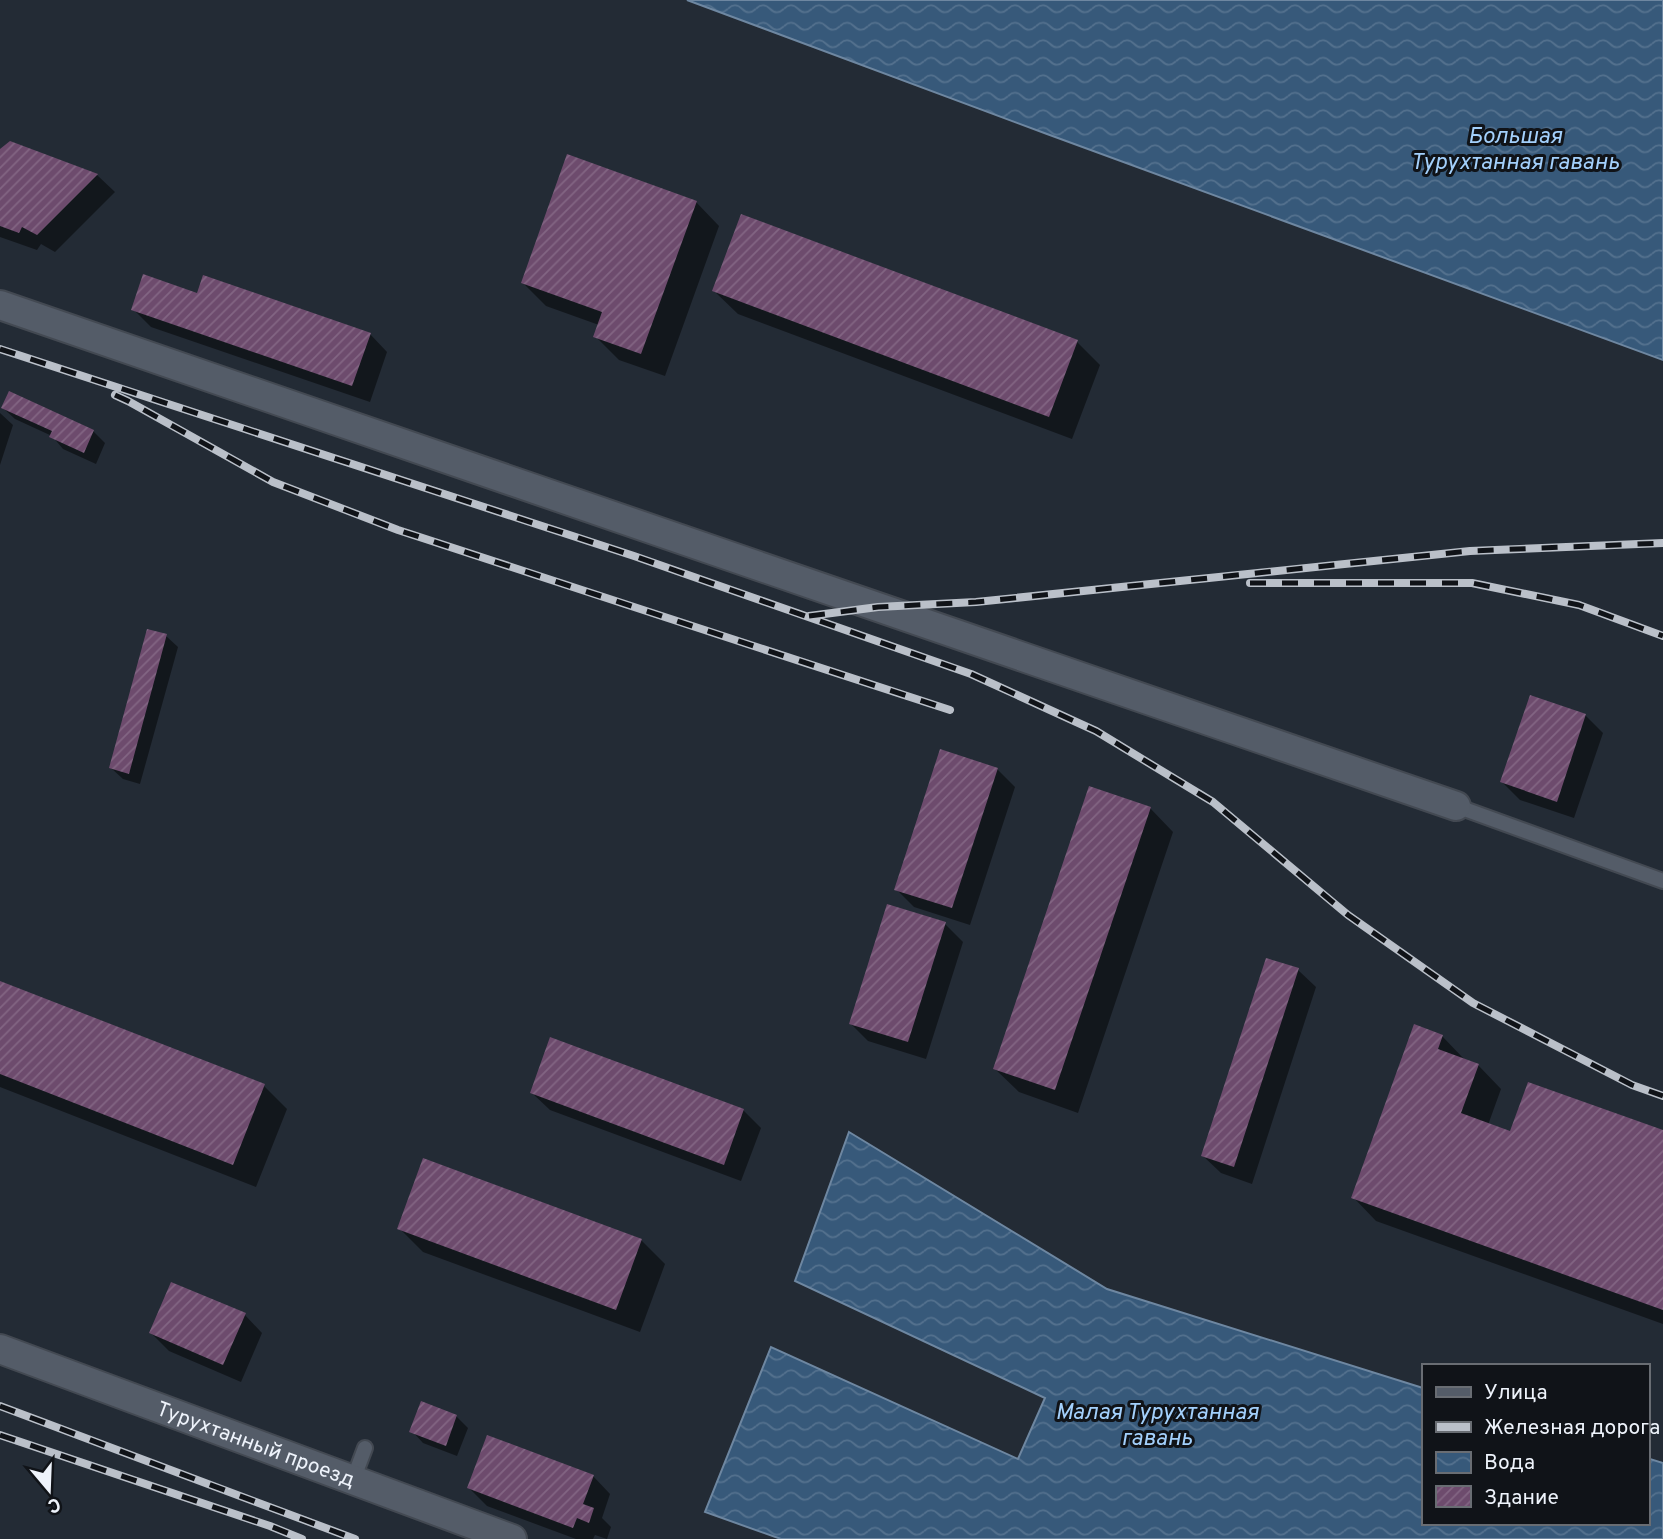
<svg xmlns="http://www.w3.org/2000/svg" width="1663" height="1539" viewBox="0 0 1663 1539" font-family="Overpass,sans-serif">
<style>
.water{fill:url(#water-waves);stroke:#6e87a1;stroke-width:2}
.shadow{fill:#0007}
.building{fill:url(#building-hatch)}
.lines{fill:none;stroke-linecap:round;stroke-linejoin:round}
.lane-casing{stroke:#434952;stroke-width:18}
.street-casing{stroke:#434952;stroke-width:32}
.lane{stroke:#545c68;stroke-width:14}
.street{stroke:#545c68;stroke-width:28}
.rail-casing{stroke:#bac0c9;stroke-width:8}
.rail{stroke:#101318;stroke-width:5;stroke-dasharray:16;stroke-linecap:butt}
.labels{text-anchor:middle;stroke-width:6;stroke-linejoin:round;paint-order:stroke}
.street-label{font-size:21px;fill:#eef3fb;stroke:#101318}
.water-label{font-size:23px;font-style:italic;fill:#a3d0fc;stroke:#101318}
</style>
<defs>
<pattern id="water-waves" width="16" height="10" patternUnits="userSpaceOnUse" patternTransform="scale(1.75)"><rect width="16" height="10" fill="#37597a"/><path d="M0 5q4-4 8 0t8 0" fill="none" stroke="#54718e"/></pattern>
<pattern id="building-hatch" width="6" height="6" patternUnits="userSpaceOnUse" patternTransform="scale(1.75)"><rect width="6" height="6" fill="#6d4b6d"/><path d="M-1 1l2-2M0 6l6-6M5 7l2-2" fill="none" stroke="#826583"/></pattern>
</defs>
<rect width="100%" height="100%" fill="#232b35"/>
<path class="water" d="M687,0H1663V360L1047,134Z
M849,1132L1107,1289L1423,1388V1523H1647V1458L1663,1463V1539H781L705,1512L771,1347L1018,1459L1045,1398L795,1281Z"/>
<path class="shadow" d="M10,143L97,175L115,192L55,252L41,244L37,250L0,237V152Z
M696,202L719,226L665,376L619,360L595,336L599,325L546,306L523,283Z
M714,291L1077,342L1100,365L1072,439L738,314Z
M198,295L370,334L387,352L370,402L151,327L133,309Z
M3,408L93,431L105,443L96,464L63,449L52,436L15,419Z
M0,413L13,425L0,465Z
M166,636L178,647L140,784L123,779L111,768Z
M1585,715L1603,733L1574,818L1520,800L1502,782Z
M997,769L1015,787L970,925L914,907L896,889Z
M1150,808L1173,832L1078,1113L1019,1092L995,1069Z
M945,924L963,942L926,1059L868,1041L851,1024Z
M1298,970L1316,987L1252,1184L1221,1173L1203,1156Z
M0,983L264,1086L287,1109L256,1187L0,1087Z
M1442,1036L1465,1060L1478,1065L1501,1089L1488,1125L1511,1134L1663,1132V1324L1376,1221L1353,1197Z
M532,1093L743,1110L761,1128L741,1181L550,1110Z
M399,1228L641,1240L665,1264L640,1332L423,1252Z
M245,1315L262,1333L241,1382L169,1351L151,1333Z
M456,1416L468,1428L457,1456L423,1443L412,1431Z
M593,1476L610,1494L602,1518L611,1527L607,1539L595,1535L593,1539H576L487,1506L469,1488Z"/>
<path class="building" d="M10,141L98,174L37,235L22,227L19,233L0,226V149Z
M567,154L697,201L641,354L593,337L602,312L521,283Z
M741,214L1078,340L1049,417L712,291Z
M143,274L197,293L203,275L371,333L352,386L131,310Z
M9,391L94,430L84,453L49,437L52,431L1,408Z
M147,629L167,634L129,774L109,768Z
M1530,695L1586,714L1557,802L1500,782Z
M940,749L998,768L952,908L894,890Z
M1089,786L1151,807L1055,1090L993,1069Z
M887,904L946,922L908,1042L849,1024Z
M1266,958L1299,968L1234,1167L1201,1156Z
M0,981L265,1084L233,1165L0,1074Z
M1414,1024L1443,1035L1438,1049L1479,1064L1461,1113L1510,1131L1528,1082L1663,1130V1310L1351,1198Z
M550,1037L744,1109L724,1165L530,1093Z
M423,1158L642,1239L616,1310L397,1229Z
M171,1282L246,1313L223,1365L149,1333Z
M421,1401L457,1415L446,1446L409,1432Z
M487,1435L594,1475L583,1504L594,1508L589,1523L577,1518L573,1528L467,1488Z"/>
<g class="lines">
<g class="lane-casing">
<path id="lane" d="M1456,806L1663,881
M353,1480L365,1448"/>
</g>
<g class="street-casing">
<g id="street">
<path d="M0,305L1456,806"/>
<path id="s1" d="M0,1349L512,1539"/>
</g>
</g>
<use href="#lane" class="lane"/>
<use href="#street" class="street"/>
<g class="rail-casing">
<path id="rail" d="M0,349L634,556L971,674L1096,731L1213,802L1348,915L1473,1003L1632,1085L1663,1096
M115,395L128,401L273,482L398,530L950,710
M1250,583H1472L1579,605L1663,636
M809,616L878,607L976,602L1470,551L1663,543
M0,1406L355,1539
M0,1435L270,1526L302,1539"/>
</g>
<use href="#rail" class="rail"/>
</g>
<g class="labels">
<g class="street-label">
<text dy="7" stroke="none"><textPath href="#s1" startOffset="273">Турухтанный проезд</textPath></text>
</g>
<g class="water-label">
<text x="1515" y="143">Большая<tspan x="1515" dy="26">Турухтанная гавань</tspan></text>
<text x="1157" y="1419">Малая Турухтанная<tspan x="1157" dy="26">гавань</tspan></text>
</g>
</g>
<rect x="1422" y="1364" width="228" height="161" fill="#101318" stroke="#696d73" stroke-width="2"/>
<rect x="1436" y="1387" width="35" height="10" fill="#545c68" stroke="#696d73" stroke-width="2"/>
<text x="1484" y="1399" font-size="21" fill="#eef3fb">Улица</text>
<rect x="1436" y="1422" width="35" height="10" fill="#bac0c9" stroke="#696d73" stroke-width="2"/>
<text x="1484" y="1434" font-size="21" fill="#eef3fb">Железная дорога</text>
<rect x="1436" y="1452" width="35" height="21" fill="url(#water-waves)" stroke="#696d73" stroke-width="2"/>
<text x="1484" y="1469" font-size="21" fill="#eef3fb">Вода</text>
<rect x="1436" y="1486" width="35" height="21" fill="url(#building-hatch)" stroke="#696d73" stroke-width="2"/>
<text x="1484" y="1504" font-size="21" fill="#eef3fb">Здание</text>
<g transform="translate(49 1490) rotate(161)" stroke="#101318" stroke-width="5" paint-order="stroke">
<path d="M0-5L12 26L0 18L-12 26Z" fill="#eef3fb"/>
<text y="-10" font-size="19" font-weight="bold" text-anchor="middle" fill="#eef3fb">С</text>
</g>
</svg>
